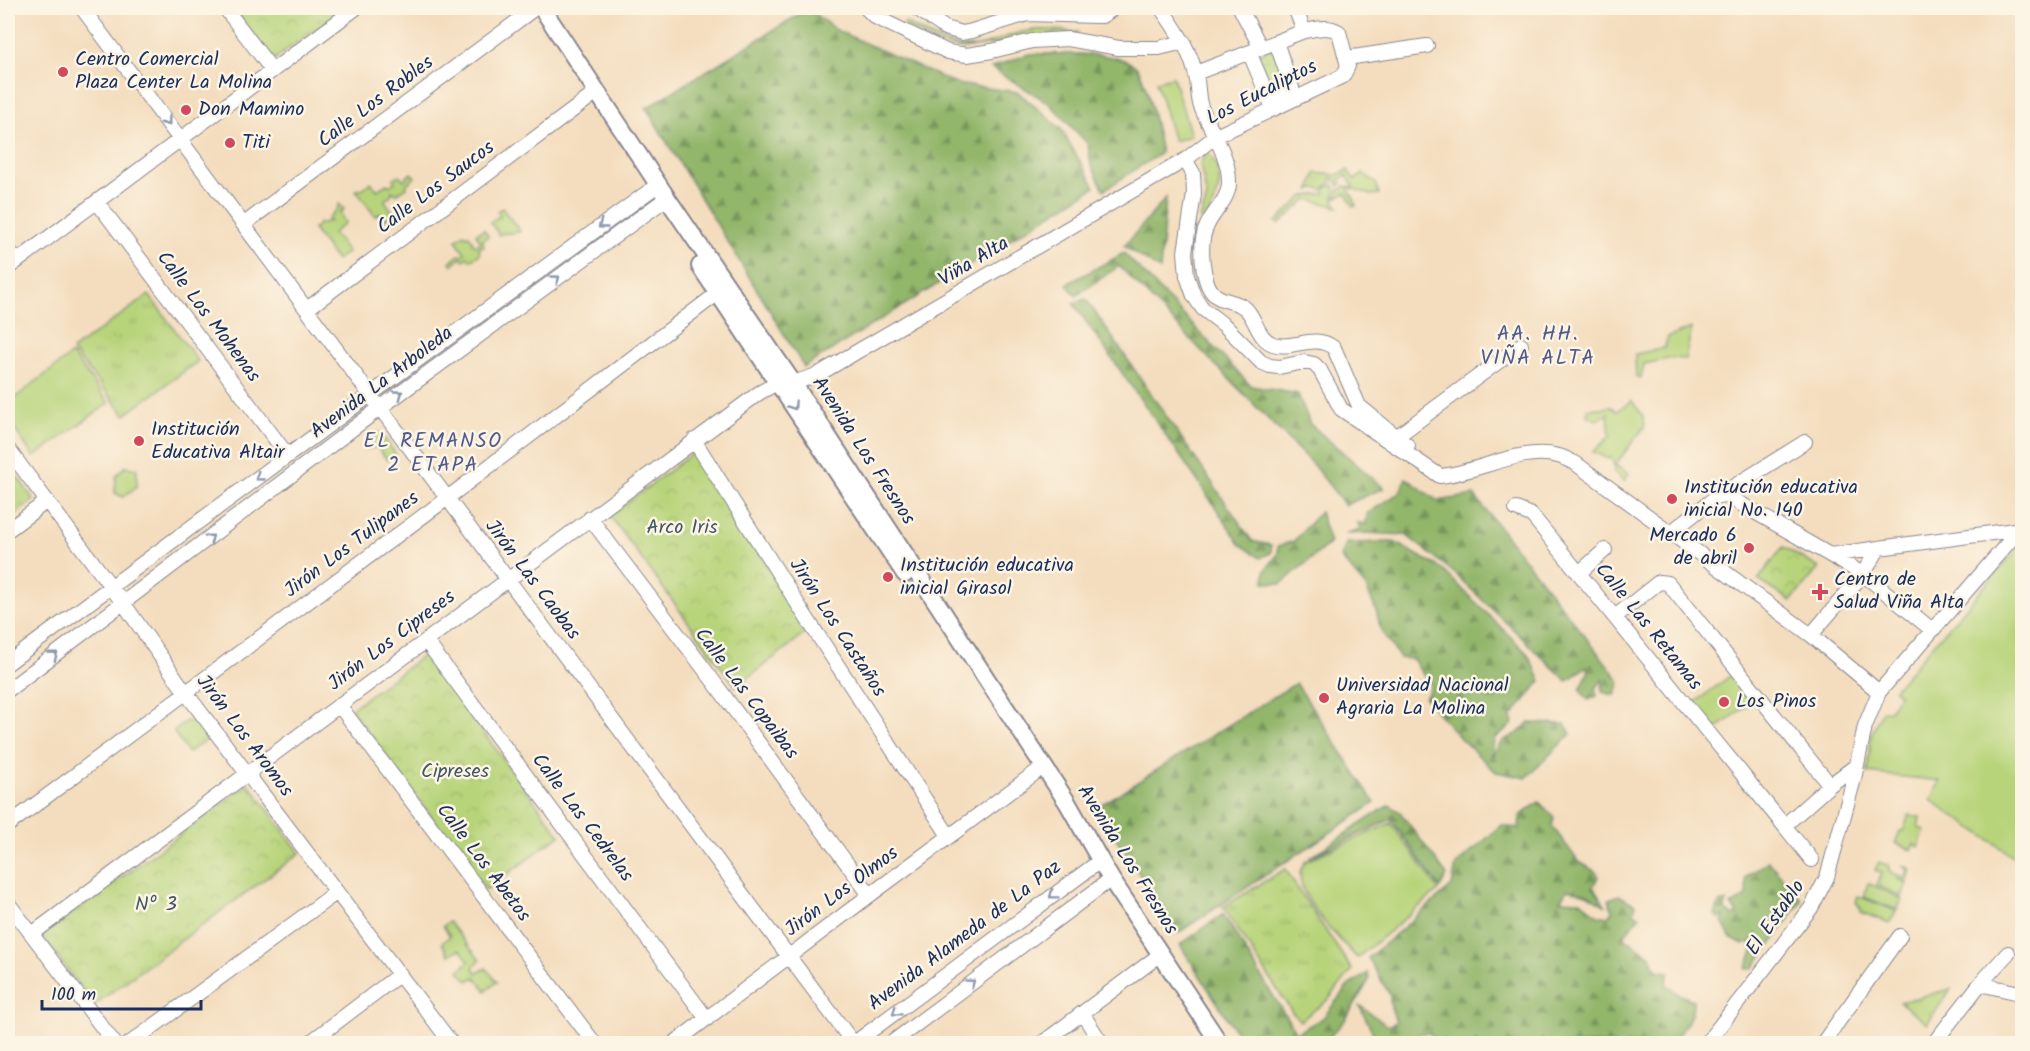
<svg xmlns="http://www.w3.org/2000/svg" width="2030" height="1051" font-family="Kalam,sans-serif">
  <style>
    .grass { fill: url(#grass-tufts); stroke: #6a826c; stroke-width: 1.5 }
    .forest { fill: url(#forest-firs); stroke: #567264; stroke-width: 1.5 }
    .park { fill: url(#park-crowns); stroke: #6a826c; stroke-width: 1.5 }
    .garden { fill: #b8d47a; stroke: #6a826c; stroke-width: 1.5 }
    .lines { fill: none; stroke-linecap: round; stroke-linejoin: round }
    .minor-casing { stroke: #88868e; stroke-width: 16 }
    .major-casing { stroke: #88868e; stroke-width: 20 }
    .minor { stroke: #fff; stroke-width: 14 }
    .major { stroke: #fff; stroke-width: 16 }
    .oneway { stroke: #8d97ae }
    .poi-dot { fill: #d1495b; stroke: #fcf5e5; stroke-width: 2 }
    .labels { text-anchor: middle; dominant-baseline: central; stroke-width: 5; stroke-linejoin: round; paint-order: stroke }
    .poi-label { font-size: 20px; fill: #1b2f5e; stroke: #fcf5e5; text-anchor: start }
    .street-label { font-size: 20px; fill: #1b2f5e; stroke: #fcf5e5 }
    .park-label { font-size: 20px; fill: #425865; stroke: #fcf5e5 }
    .neighbourhood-label { font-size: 21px; letter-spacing: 1.5px; fill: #515b8c; stroke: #fcf5e5 }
  </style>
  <defs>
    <pattern id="grass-tufts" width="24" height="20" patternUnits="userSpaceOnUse" patternTransform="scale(1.5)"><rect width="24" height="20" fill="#b8d47a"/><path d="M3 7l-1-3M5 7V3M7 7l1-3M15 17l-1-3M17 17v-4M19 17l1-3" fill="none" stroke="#9eb66c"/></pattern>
    <pattern id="forest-firs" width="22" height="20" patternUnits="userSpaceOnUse" patternTransform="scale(1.5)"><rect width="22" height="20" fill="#92b66a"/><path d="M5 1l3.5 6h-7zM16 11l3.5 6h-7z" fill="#76945a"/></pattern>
    <pattern id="park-crowns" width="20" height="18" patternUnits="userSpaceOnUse" patternTransform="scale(1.5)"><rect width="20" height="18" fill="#b8d47a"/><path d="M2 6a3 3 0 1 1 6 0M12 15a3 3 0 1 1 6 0" fill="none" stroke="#9eb66c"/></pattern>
  </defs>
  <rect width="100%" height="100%" fill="#fcf5e5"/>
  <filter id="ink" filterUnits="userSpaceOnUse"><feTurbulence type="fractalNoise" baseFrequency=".0167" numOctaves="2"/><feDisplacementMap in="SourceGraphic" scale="12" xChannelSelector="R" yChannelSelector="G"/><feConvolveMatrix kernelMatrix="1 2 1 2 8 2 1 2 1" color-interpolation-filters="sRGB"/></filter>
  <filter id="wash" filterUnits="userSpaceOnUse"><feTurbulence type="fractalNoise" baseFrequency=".008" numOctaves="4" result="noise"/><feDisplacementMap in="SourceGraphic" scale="24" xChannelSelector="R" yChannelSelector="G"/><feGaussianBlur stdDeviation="1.35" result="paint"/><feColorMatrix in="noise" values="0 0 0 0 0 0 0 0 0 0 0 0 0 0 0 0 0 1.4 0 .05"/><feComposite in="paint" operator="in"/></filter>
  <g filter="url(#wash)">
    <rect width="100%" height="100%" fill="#f4ddbe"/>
    <path class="grass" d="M149,295L198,361L125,415L72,350Z
      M1285,869L1352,970L1329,999L1300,1021L1292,1012L1223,907Z
      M1951,989L1927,1024L1900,1002Z"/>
    <path class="forest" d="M808,9L838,31L956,84L1018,92L1061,129L1095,187L804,367L646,108Z
      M1029,54C1053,54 1122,50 1137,68C1148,82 1157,134 1161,153L1104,190L1091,165L1088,144L1049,103L991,68Z
      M1166,198L1160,270L1124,246Z
      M1124,253L1251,386L1298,394L1310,424L1384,488L1345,505L1314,466L1119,266L1076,296L1067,284Z
      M1086,299L1252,541L1271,545V553L1260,558L1240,544L1197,480L1073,303Z
      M1406,478L1438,501L1474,495L1613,672L1620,682L1615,695L1602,692L1603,679L1595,689L1597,696L1588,700L1580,690L1588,673L1587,666L1567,681L1453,572L1406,535L1367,533L1345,534L1360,529L1358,523L1366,524L1367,514L1400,492Z
      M1320,512L1330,543L1281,584L1264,582L1265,571L1278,554V546L1294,541Z
      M1394,542L1441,568L1527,653L1541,681L1511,717L1513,724L1494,739L1492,756L1502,741L1518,733L1528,723L1565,724L1571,734L1526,778L1496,772L1461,739L1425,698L1431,687L1413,659L1400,658L1381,631L1377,613L1366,587L1341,558L1346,543Z
      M1296,683L1375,803L1178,933L1096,808Z
      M1539,802L1554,817L1552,826L1578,861L1596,872L1598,877L1593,887L1606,906L1587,894L1568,889L1560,900L1581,901L1598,915L1608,917L1612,911L1609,899L1619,895L1636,905L1633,912L1640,916L1623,937L1651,956L1656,970L1669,972L1666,985L1681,995L1693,1000C1694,1018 1682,1030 1671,1044H1439L1429,1033L1418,1034L1412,1043H1378L1359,1005L1388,1026L1396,1022L1390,1004V995L1368,958L1452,886L1456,865L1502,825L1519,829L1520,816Z
      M1389,805L1400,812L1447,875L1440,888L1391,819L1309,858Z
      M1768,861L1802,900L1753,969H1746L1753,951L1750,942L1743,944L1730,937L1722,922L1724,916L1718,918L1715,914L1720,902H1726L1725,910L1732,915H1738L1731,905L1747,896L1745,878Z
      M1223,914L1296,1033L1323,1018L1348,986L1368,973L1369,980L1346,1019L1324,1043H1243L1180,945Z"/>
    <path class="park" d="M233,8H345L272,61Z
      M1274,47L1290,87L1272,94L1256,55Z
      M695,451L808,631L736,687L610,516Z
      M8,463L34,500L8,520Z
      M1783,547L1819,568L1791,601L1758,580Z
      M425,654L560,835L486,890L351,709Z
      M249,784L300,853L94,1005L42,936Z"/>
    <path class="garden" d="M905,23C922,31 947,47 965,47C983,48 1001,38 1018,33C1037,28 1059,30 1078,32L1077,34L1054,33L1050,35L963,49L946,46L903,26Z
      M1173,77L1191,136L1174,141L1156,81Z
      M1207,152C1213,157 1214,162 1217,168C1224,188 1213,205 1204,222L1200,219L1207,198L1200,164Z
      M1348,170L1354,180L1364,174L1376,183L1379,194L1371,195L1347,187L1354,199L1356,206H1353L1346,193L1333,199L1338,207L1307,199L1279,224L1276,222L1304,196L1324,194L1326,188L1333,185L1335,187L1334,196L1337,195L1338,190L1343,189L1344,186L1354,187L1346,175L1339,180L1342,183L1339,186L1334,178H1331L1332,182L1322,190L1315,188L1310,190L1316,173L1337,175Z
      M411,173L415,177L406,185L407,187L396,194L392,191L390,197L385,199V201L394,214L386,220L381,213L375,216L356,190H361L371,182L377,190L387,184L389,186L395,182L393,179L399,175L404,180Z
      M339,204L344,209L340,213L345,223L333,233L348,252L336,260L313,229L320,223L322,224L327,221L330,222L328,218L337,209Z
      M502,208L520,231C512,235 506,231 499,235L490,222L500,216L497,211Z
      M484,229L488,236L483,240L484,246L479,248L480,254L470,260L468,257L464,260L461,258L452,265L450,262L459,255L462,256L465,253L456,240L464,234L466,236L469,235L475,246L481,242L476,234Z
      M1692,328L1685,359L1672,358L1644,364L1641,378L1636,377L1635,354L1664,348L1668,337Z
      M72,354L109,403L34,457L8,420V403Z
      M1632,401L1643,416L1645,426L1615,465L1629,474L1624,481L1614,472L1615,468L1611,457L1608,459L1593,452L1610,436L1608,414L1597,420L1587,415L1588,409L1612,407L1617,411Z
      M379,432L396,454L387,460L377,447L366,449L363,444Z
      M126,466L137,469V486L123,497L115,493L116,476Z
      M2022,544V862L1931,800L1940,781L1868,773L1871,735L1882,711L1890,710L1899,694L1894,689Z
      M1734,673L1755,699L1714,731L1693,704Z
      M196,717L210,737L188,753L174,732L186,721L191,722Z
      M1909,815L1920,817L1918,828L1925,830L1918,847L1914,844L1911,850L1895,843L1900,831H1903Z
      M1391,823L1439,890L1357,958C1341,940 1293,895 1301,869C1302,866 1304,864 1306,861Z
      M1879,862L1888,865L1890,872L1904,877L1908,870L1902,865L1911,869L1906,881L1896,878L1907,883L1902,897L1877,885L1882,873L1875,870Z
      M1868,883L1902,899L1897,910L1864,897Z
      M1858,896L1896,911L1890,923L1860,912L1861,909L1856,902Z
      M449,922L480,960L473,967L477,973L486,968L497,982L486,991L475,977L468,981L459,971L469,961L460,949L449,955L442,943L450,936L443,926Z"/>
  </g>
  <g filter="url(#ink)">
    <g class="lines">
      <defs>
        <path id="minor" d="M82,8L854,1044
          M225,8L272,70
          M866,8L875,17L948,52L967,55L992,51L1032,41L1068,39L1119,48H1159L1184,42
          M916,8L945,28L962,33L972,31L1027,14L1097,16H1102L1114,8
          M1161,8C1175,28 1189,48 1195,72C1199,83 1197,96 1201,107C1211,132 1230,156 1229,184C1228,201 1212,212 1206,228C1199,243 1202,281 1213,293C1222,303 1237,300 1246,309C1256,319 1258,339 1273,344C1293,351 1314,332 1334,348L1359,406L1408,446
          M1240,8L1261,48
          M1295,8L1304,31
          M1250,54L1272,106
          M1347,58L1427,46
          M1268,98L1292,88L1276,42
          M1185,160L1193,173L1194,194L1185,252L1187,276L1194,296L1203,309L1224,325L1261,362L1270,366L1279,367L1304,362L1314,364L1320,370L1341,409L1440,476C1477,473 1521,446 1558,456C1564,457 1569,461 1575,463L1811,635L1879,692
          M97,202L288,456
          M244,224L531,11
          M8,249L17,261
          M8,268L356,8
          M307,309L589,98
          M694,440L806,617L949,836
          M1391,443L1396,437L1521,345
          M8,449L124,604L186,693L452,1044
          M1720,495L1805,442
          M1516,509L1531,515L1534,518L1812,860
          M590,518L714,682L870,895
          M8,530L47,501
          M1670,533L1716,497L1727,496L1863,574L1931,629
          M1830,555L1879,548
          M1579,573L1605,550
          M1615,617L1659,582L1668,583L1830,785
          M1811,635L1863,574L1879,548L2022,529
          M426,641L707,1019
          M8,663L371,394L659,184
          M8,690L380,408L667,198
          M339,705L595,1044
          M8,825L446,499L718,293
          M1785,825L1830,785L1857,765
          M8,903L115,1044
          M32,934L759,393L777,383H793L817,375L1185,160L1216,136L1343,76L1348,66L1339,32C1328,25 1317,29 1304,31L1196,73
          M1980,984L2015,992H2022
          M1082,1013L1102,1044
          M129,1044L337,892
          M308,1044L400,974
          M673,1044L870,895L1035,773
          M853,1044L1100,861
          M890,1044L1111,879
          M1041,1044L1161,954
          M1706,1044L1811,908L1827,877L1854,779L1865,726L1879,692L2020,529L2022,532
          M1822,1044L1900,936
          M1933,1044L1980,984L2008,953"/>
        <path id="major" d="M542,8L667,198L793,383L1067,802L1111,879L1220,1044
          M700,266L905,574"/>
      </defs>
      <use href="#minor" class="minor-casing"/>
      <use href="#major" class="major-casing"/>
      <use href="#minor" class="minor"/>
      <use href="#major" class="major"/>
    </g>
    <defs><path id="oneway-chevron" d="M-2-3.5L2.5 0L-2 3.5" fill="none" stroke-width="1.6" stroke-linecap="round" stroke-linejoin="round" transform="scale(1.5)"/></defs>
    <g class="oneway">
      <use href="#oneway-chevron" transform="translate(167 122) rotate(53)"/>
      <use href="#oneway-chevron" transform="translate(602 225) rotate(144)"/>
      <use href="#oneway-chevron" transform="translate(556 279) rotate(-36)"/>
      <use href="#oneway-chevron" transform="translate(399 394) rotate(-36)"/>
      <use href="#oneway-chevron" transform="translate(793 406) rotate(56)"/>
      <use href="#oneway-chevron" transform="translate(259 477) rotate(144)"/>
      <use href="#oneway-chevron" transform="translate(210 538) rotate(-37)"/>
      <use href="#oneway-chevron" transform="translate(54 655) rotate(-37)"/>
      <use href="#oneway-chevron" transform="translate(1053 895) rotate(143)"/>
      <use href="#oneway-chevron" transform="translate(971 983) rotate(-37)"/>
      <use href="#oneway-chevron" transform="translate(896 1012) rotate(143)"/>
    </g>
  </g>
  <g class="poi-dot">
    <circle cx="63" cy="72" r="6"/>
    <circle cx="186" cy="110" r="6"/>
    <circle cx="230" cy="143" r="6"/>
    <circle cx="139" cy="441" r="6"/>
    <circle cx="1672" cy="499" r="6"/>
    <circle cx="1749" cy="548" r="6"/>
    <circle cx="888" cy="577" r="6"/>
    <path d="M1817 583h6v6h6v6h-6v6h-6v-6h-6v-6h6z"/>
    <circle cx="1324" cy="698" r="6"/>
    <circle cx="1724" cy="702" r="6"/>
  </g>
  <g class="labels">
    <g class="poi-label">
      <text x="75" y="60">Centro Comercial<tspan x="75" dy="23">Plaza Center La Molina</tspan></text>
      <text x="198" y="110">Don Mamino</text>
      <text x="242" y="143">Titi</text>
      <text x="151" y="430">Institución<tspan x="151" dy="23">Educativa Altair</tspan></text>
      <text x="1684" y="488">Institución educativa<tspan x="1684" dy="23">inicial No. 140</tspan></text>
      <text x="1737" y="536" text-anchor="end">Mercado 6<tspan x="1737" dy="23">de abril</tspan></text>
      <text x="900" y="566">Institución educativa<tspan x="900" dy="23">inicial Girasol</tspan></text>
      <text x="1834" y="580">Centro de<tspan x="1834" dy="23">Salud Viña Alta</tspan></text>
      <text x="1336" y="686">Universidad Nacional<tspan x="1336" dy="23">Agraria La Molina</tspan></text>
      <text x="1736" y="702">Los Pinos</text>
    </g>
    <g class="street-label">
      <text transform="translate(1262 93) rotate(-27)">Los Eucaliptos</text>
      <text transform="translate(376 102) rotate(-37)">Calle Los Robles</text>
      <text transform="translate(436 188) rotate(-37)">Calle Los Saucos</text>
      <text transform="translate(974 262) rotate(-31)">Viña Alta</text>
      <text transform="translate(208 317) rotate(53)">Calle Los Mohenas</text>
      <text transform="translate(382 383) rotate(-37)">Avenida La Arboleda</text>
      <text transform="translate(863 451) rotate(57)">Avenida Los Fresnos</text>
      <text transform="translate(352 545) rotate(-37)">Jirón Los Tulipanes</text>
      <text transform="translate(532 580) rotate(53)">Jirón Las Caobas</text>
      <text transform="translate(1648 627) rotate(51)">Calle Las Retamas</text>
      <text transform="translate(837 628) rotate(57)">Jirón Los Castaños</text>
      <text transform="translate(392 641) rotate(-37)">Jirón Los Cipreses</text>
      <text transform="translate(746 694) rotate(53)">Calle Las Copaibas</text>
      <text transform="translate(244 736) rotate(53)">Jirón Los Aromos</text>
      <text transform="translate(582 818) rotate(53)">Calle Las Cedrelas</text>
      <text transform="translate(1127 860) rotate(58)">Avenida Los Fresnos</text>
      <text transform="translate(483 863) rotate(53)">Calle Los Abetos</text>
      <text transform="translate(842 892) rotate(-37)">Jirón Los Olmos</text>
      <text transform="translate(1776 918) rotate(-55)">El Establo</text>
      <text transform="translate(965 936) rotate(-37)">Avenida Alameda de La Paz</text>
    </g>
    <g class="park-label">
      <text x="682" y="528">Arco Iris</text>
      <text x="455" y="772">Cipreses</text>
      <text x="156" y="905">Nº 3</text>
    </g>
    <g class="neighbourhood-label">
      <text x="1538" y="334">AA. HH.<tspan x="1538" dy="24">VIÑA ALTA</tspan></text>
      <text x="433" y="441">EL REMANSO<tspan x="433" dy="24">2 ETAPA</tspan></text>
    </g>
  </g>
  <rect width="2030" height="1051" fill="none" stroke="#fcf5e5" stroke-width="30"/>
  <path d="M42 1000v9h159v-9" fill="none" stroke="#1b2f5e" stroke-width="3"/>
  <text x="51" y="1000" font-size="18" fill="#1b2f5e" stroke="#fcf5e5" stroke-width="4.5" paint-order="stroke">100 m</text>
</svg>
